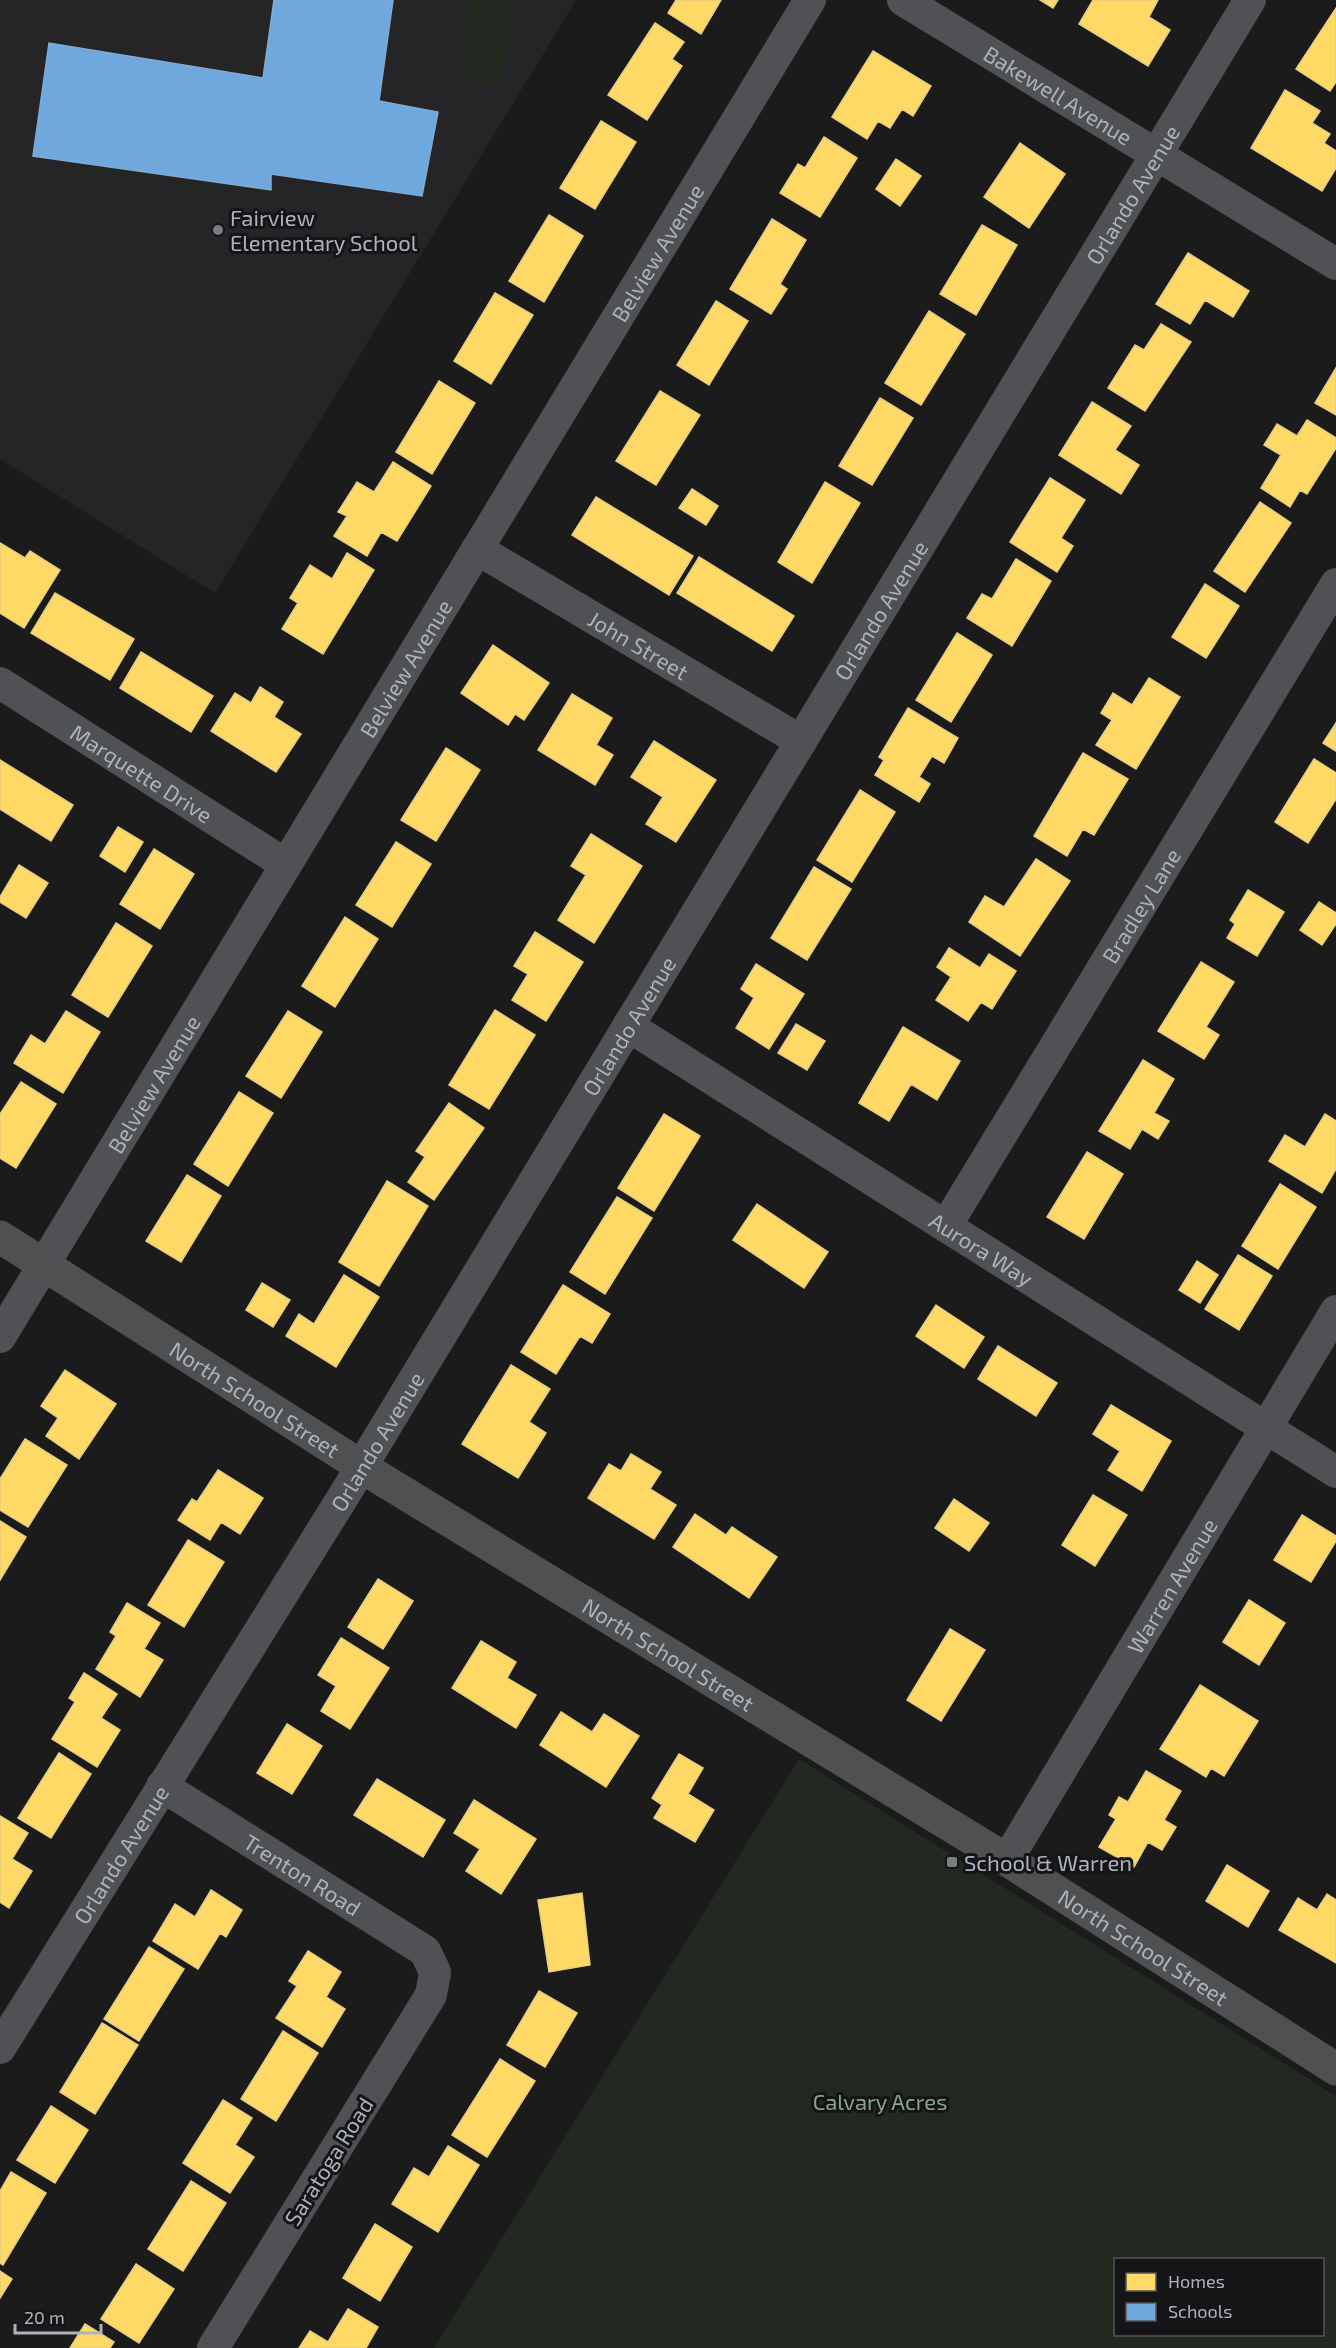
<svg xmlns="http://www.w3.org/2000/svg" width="1336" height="2348" font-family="'Exo 2',sans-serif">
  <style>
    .built { fill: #252528 }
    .green { fill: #212921; fill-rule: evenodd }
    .homes { fill: #ffd966; stroke: #e6ce80; stroke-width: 1.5 }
    .schools { fill: #6fa8dc; stroke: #82abd2; stroke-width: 1.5 }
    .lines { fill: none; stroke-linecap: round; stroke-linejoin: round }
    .street { stroke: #4f5154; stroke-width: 32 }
    .secondary { stroke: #4e5052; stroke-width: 33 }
    .poi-dot { fill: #7a7e84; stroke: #151518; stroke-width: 2 }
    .labels { text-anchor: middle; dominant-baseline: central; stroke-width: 6; stroke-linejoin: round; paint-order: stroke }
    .street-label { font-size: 22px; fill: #adb3bc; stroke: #151518 }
    .poi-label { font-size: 22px; fill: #adb3bc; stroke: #151518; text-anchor: start }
    .park-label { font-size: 22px; fill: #87a685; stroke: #151518 }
  </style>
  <rect width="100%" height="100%" fill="#1b1b1c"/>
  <path class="built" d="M0,0H576L215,593L0,459Z"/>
  <path class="green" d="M470,0H516L502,88L458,81Z
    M799,1759L1336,2096V2348H434ZM1116,2260H1322V2334H1116Z"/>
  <path class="homes" d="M676,0H721L701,34L668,13Z
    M1040,0H1058L1053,8Z
    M1093,0H1158L1149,17L1170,30L1148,66L1079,24Z
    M1336,8V82L1330,91L1296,69Z
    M655,23L684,42L672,59L682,66L647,120L608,95Z
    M873,51L931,86L913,116L902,109L890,128L878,121L867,139L832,117Z
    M1285,90L1320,111L1312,123L1330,134L1324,143L1336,151V168L1322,191L1251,148Z
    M601,121L636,142L595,209L560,188Z
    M824,137L857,158L820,217L780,193L798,164L805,168Z
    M1020,143L1065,174L1029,228L984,197Z
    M896,159L921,176L900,206L876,189Z
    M549,215L583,236L544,302L509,281Z
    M772,219L806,240L780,284L787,289L771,314L730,289Z
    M982,225L1017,245L976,315L940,294Z
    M1188,253L1249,291L1233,317L1205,300L1190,324L1156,304Z
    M495,293L533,315L491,384L454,361Z
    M716,301L748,321L709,385L677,365Z
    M929,311L965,334L921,405L885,383Z
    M1161,324L1191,342L1145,411L1108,388L1135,345L1144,350Z
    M1336,368V415L1315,403Z
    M439,381L475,403L432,474L396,452Z
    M660,391L700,415L656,485L616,461Z
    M880,398L913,418L872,485L839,466Z
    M1092,402L1131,426L1115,450L1139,465L1121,494L1059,455Z
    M1307,420L1336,438V448L1307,494L1300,490L1290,507L1261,488L1281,455L1264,445L1277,424L1297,436Z
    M393,462L431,486L397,541L381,532L367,556L334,536L347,516L338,512L357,482L374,492Z
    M1050,478L1085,500L1061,538L1073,546L1057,572L1010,542Z
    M825,482L860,503L812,583L778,562Z
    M692,489L718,506L706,525L679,508Z
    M596,497L693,556L669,595L572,535Z
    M1260,502L1291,523L1245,592L1214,571Z
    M0,543L25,558L30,551L60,570L24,628L0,613Z
    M347,553L374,570L323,654L282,629L298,603L290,598L310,565L332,579Z
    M699,557L794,616L772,651L677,593Z
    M1016,559L1051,581L1012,646L967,618L982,594L992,599Z
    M1205,584L1239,606L1206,658L1172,637Z
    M55,593L134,639L110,680L31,633Z
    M957,633L992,655L951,722L916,700Z
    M493,645L549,683L524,720L515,714L508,725L461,693Z
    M141,652L213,696L191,732L120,688Z
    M1149,678L1180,697L1136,769L1096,745L1112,720L1101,713L1113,693L1132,705Z
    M260,687L283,702L274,717L301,734L276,772L211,731L235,693L251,703Z
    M572,694L612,718L596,745L613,755L595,785L538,750Z
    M908,708L958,738L944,763L932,756L919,777L930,784L919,802L875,775L884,760L879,757Z
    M1336,723V751L1323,743Z
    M654,741L716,780L676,842L646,824L663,797L631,777Z
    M446,748L480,770L436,841L401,820Z
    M1083,753L1128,779L1094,835L1083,829L1067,856L1034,836Z
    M1314,759L1336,773V799L1308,843L1275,822Z
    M0,760L73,805L51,841L0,809Z
    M860,790L895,812L852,882L817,860Z
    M118,827L143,842L125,872L100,856Z
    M591,834L642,866L594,943L558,920L586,875L571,866Z
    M396,842L431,864L392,927L356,905Z
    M154,849L194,874L160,929L120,904Z
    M1036,859L1070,881L1020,956L969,922L985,896L1004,907Z
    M19,865L48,883L26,918L0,902V897Z
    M814,867L851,889L807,960L771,938Z
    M1248,890L1284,912L1257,956L1227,938L1235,924L1230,920Z
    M1319,902L1336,913V924L1322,945L1300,930Z
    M345,917L378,939L335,1007L302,986Z
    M116,923L152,946L108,1017L72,995Z
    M535,932L583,962L546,1021L512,1000L528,974L514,966Z
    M949,948L980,968L989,954L1016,971L992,1009L981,1002L968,1021L936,1000L951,977L937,967Z
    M1201,962L1234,982L1206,1027L1219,1035L1204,1059L1158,1031Z
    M756,964L804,994L769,1049L736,1028L754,998L741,989Z
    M495,1010L535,1035L489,1109L449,1085Z
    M66,1011L100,1032L63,1093L14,1063L31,1035L45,1044Z
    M288,1011L322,1032L281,1098L246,1076Z
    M796,1024L825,1041L807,1070L778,1053Z
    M903,1027L960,1061L937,1100L911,1084L889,1121L859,1103Z
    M1143,1060L1174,1079L1154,1113L1169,1121L1158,1139L1142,1129L1130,1149L1099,1131Z
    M21,1082L56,1104L16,1168L0,1158V1114Z
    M239,1092L273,1113L228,1186L194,1164Z
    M449,1103L484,1128L434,1200L408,1182L425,1157L416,1151Z
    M664,1114L700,1136L654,1211L618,1188Z
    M1325,1114L1336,1121V1169L1322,1193L1269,1161L1285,1135L1305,1147Z
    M1087,1152L1123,1174L1084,1239L1047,1217Z
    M187,1175L221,1196L181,1262L146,1241Z
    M387,1181L428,1206L379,1286L339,1262Z
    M1280,1184L1316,1207L1278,1269L1242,1246Z
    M617,1197L652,1218L605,1294L570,1272Z
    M757,1204L828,1252L804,1288L733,1240Z
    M1238,1255L1272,1276L1239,1330L1205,1309Z
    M1197,1261L1218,1275L1200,1303L1179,1290Z
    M344,1275L379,1297L336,1367L286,1336L299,1314L314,1324Z
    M262,1283L290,1300L273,1327L246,1310Z
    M563,1285L610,1314L592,1343L580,1336L556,1374L521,1352Z
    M936,1305L984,1337L964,1368L916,1336Z
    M998,1346L1057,1383L1036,1416L978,1379Z
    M511,1365L550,1389L529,1422L546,1433L518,1478L462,1444Z
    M65,1370L116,1404L79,1459L46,1436L58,1418L41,1406Z
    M1111,1405L1171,1441L1142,1491L1108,1470L1120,1451L1093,1434Z
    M25,1439L67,1465L28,1527L0,1510V1479Z
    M631,1454L661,1472L650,1489L676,1505L654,1539L588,1498L609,1464L621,1471Z
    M218,1470L263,1498L240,1534L221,1522L210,1540L178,1520L192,1499L197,1502Z
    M1093,1495L1127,1515L1095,1566L1062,1545Z
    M954,1499L989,1523L969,1551L935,1528Z
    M695,1514L726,1535L732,1527L777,1557L749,1598L673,1547Z
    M1302,1515L1336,1536V1541L1311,1582L1274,1560Z
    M0,1521L26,1537L0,1580Z
    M188,1540L224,1562L184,1627L148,1605Z
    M378,1579L413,1601L383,1649L348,1627Z
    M1249,1600L1285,1623L1259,1665L1223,1642Z
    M127,1603L160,1623L144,1649L163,1660L140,1697L96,1669L116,1636L110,1632Z
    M950,1629L985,1650L941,1721L907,1700Z
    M341,1638L389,1668L350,1729L321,1711L336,1686L318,1675Z
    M481,1641L516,1662L507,1678L536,1695L516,1728L452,1688Z
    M84,1673L117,1694L101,1718L120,1730L97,1767L52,1739L75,1702L69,1698Z
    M1200,1685L1258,1721L1224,1776L1211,1768L1206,1777L1160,1749Z
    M561,1712L592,1732L604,1714L639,1736L606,1787L540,1745Z
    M287,1724L322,1746L292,1794L257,1773Z
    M59,1753L91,1774L51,1838L18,1818Z
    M679,1754L703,1768L688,1794L714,1810L695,1842L654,1818L662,1805L652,1798Z
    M1146,1771L1181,1791L1164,1820L1176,1827L1162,1850L1148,1842L1134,1867L1099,1847L1116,1819L1109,1815L1119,1797L1128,1802Z
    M377,1779L445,1820L423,1857L354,1815Z
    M474,1800L536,1839L501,1894L466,1871L480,1849L454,1833Z
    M0,1816L28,1833L12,1859L32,1871L9,1908L0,1902Z
    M1227,1865L1269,1891L1248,1927L1206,1901Z
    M211,1890L242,1910L226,1937L220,1933L198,1969L153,1941L175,1904L195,1917Z
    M582,1893L590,1965L549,1972L538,1900Z
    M1327,1894L1336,1900V1963L1279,1930L1298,1898L1317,1910Z
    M149,1947L184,1969L139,2041L104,2019Z
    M308,1951L341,1972L326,1997L345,2009L322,2047L276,2018L297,1986L289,1981Z
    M539,1991L577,2013L545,2067L507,2045Z
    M102,2023L138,2045L95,2114L60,2092Z
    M283,2031L318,2053L276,2121L241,2099Z
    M500,2059L535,2081L487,2157L452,2135Z
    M223,2100L252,2118L235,2145L254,2157L230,2193L183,2163Z
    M51,2106L88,2130L55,2183L17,2160Z
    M448,2146L479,2165L438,2232L392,2204L414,2168L429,2177Z
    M11,2172L46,2193L3,2265L0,2263V2191Z
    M191,2181L226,2203L183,2271L148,2249Z
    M375,2224L412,2247L380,2301L343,2278Z
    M136,2264L174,2289L139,2343L101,2319Z
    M0,2271L12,2279L0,2298Z
    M348,2309L378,2327L366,2348H299L310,2331L328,2342Z
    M85,2324L114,2342L110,2348H70Z"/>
  <path class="schools" d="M274,0H393L379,101L438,112L422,196L271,174V190L33,156L49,43L263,78Z"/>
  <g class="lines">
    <g class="street">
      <path id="s1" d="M903,0L1336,264"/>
      <path id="s2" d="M477,549L801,741"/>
      <path id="s3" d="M0,683L285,864"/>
      <path id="s4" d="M628,1026L1336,1472"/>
      <path id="s5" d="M946,1226L1336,584"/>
      <path id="s6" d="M0,1337L810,0"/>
      <path id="s7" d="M162,1786L425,1951L435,1972L431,1995L213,2348"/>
      <path id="s8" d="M1007,1860L1336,1311"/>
      <path id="s9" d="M0,2048L343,1497L1250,0"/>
    </g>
    <path class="secondary" id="s10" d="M0,1237L386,1482L1007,1860L1336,2069"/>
  </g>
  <g class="poi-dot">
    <circle cx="218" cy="230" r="6"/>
    <rect x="946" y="1856" width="12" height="12" rx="3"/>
  </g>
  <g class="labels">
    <g class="street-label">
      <text stroke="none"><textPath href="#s1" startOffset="182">Bakewell Avenue</textPath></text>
      <text stroke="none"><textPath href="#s9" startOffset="2172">Orlando Avenue</textPath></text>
      <text stroke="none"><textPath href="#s6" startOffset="1268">Belview Avenue</textPath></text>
      <text stroke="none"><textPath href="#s9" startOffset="1686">Orlando Avenue</textPath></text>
      <text stroke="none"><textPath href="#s2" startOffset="188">John Street</textPath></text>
      <text stroke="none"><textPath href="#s6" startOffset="782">Belview Avenue</textPath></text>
      <text stroke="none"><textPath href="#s3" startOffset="168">Marquette Drive</textPath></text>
      <text stroke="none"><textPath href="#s5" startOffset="375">Bradley Lane</textPath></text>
      <text stroke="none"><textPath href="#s9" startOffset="1200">Orlando Avenue</textPath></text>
      <text stroke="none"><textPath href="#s6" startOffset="296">Belview Avenue</textPath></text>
      <text stroke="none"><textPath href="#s4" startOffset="418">Aurora Way</textPath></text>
      <text stroke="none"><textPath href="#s10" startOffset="302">North School Street</textPath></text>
      <text stroke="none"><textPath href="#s9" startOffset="714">Orlando Avenue</textPath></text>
      <text stroke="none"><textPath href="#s8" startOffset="320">Warren Avenue</textPath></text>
      <text stroke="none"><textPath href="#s10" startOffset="788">North School Street</textPath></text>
      <text stroke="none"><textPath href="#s9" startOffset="228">Orlando Avenue</textPath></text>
      <text stroke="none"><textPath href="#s7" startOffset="166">Trenton Road</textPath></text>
      <text stroke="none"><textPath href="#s10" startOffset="1346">North School Street</textPath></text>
      <text transform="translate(328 2161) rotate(-58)">Saratoga Road</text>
    </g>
    <g class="poi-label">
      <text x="230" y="217">Fairview<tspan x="230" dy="25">Elementary School</tspan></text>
      <text x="964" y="1862">School &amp; Warren</text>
    </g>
    <g class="park-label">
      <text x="880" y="2101">Calvary Acres</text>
    </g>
  </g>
  <rect x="1114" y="2258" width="210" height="78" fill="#151518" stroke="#52545a" stroke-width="1.5"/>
  <rect x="1126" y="2273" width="30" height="18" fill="#ffd966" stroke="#52545a" stroke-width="1.5"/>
  <text x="1168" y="2288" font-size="18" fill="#adb3bc">Homes</text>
  <rect x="1126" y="2303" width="30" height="18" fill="#6fa8dc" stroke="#52545a" stroke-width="1.5"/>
  <text x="1168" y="2318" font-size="18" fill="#adb3bc">Schools</text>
  <path d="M15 2324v9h86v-9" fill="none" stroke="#adb3bc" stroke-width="3"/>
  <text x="24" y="2324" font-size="18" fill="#adb3bc" stroke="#151518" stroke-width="4.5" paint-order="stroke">20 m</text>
</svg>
